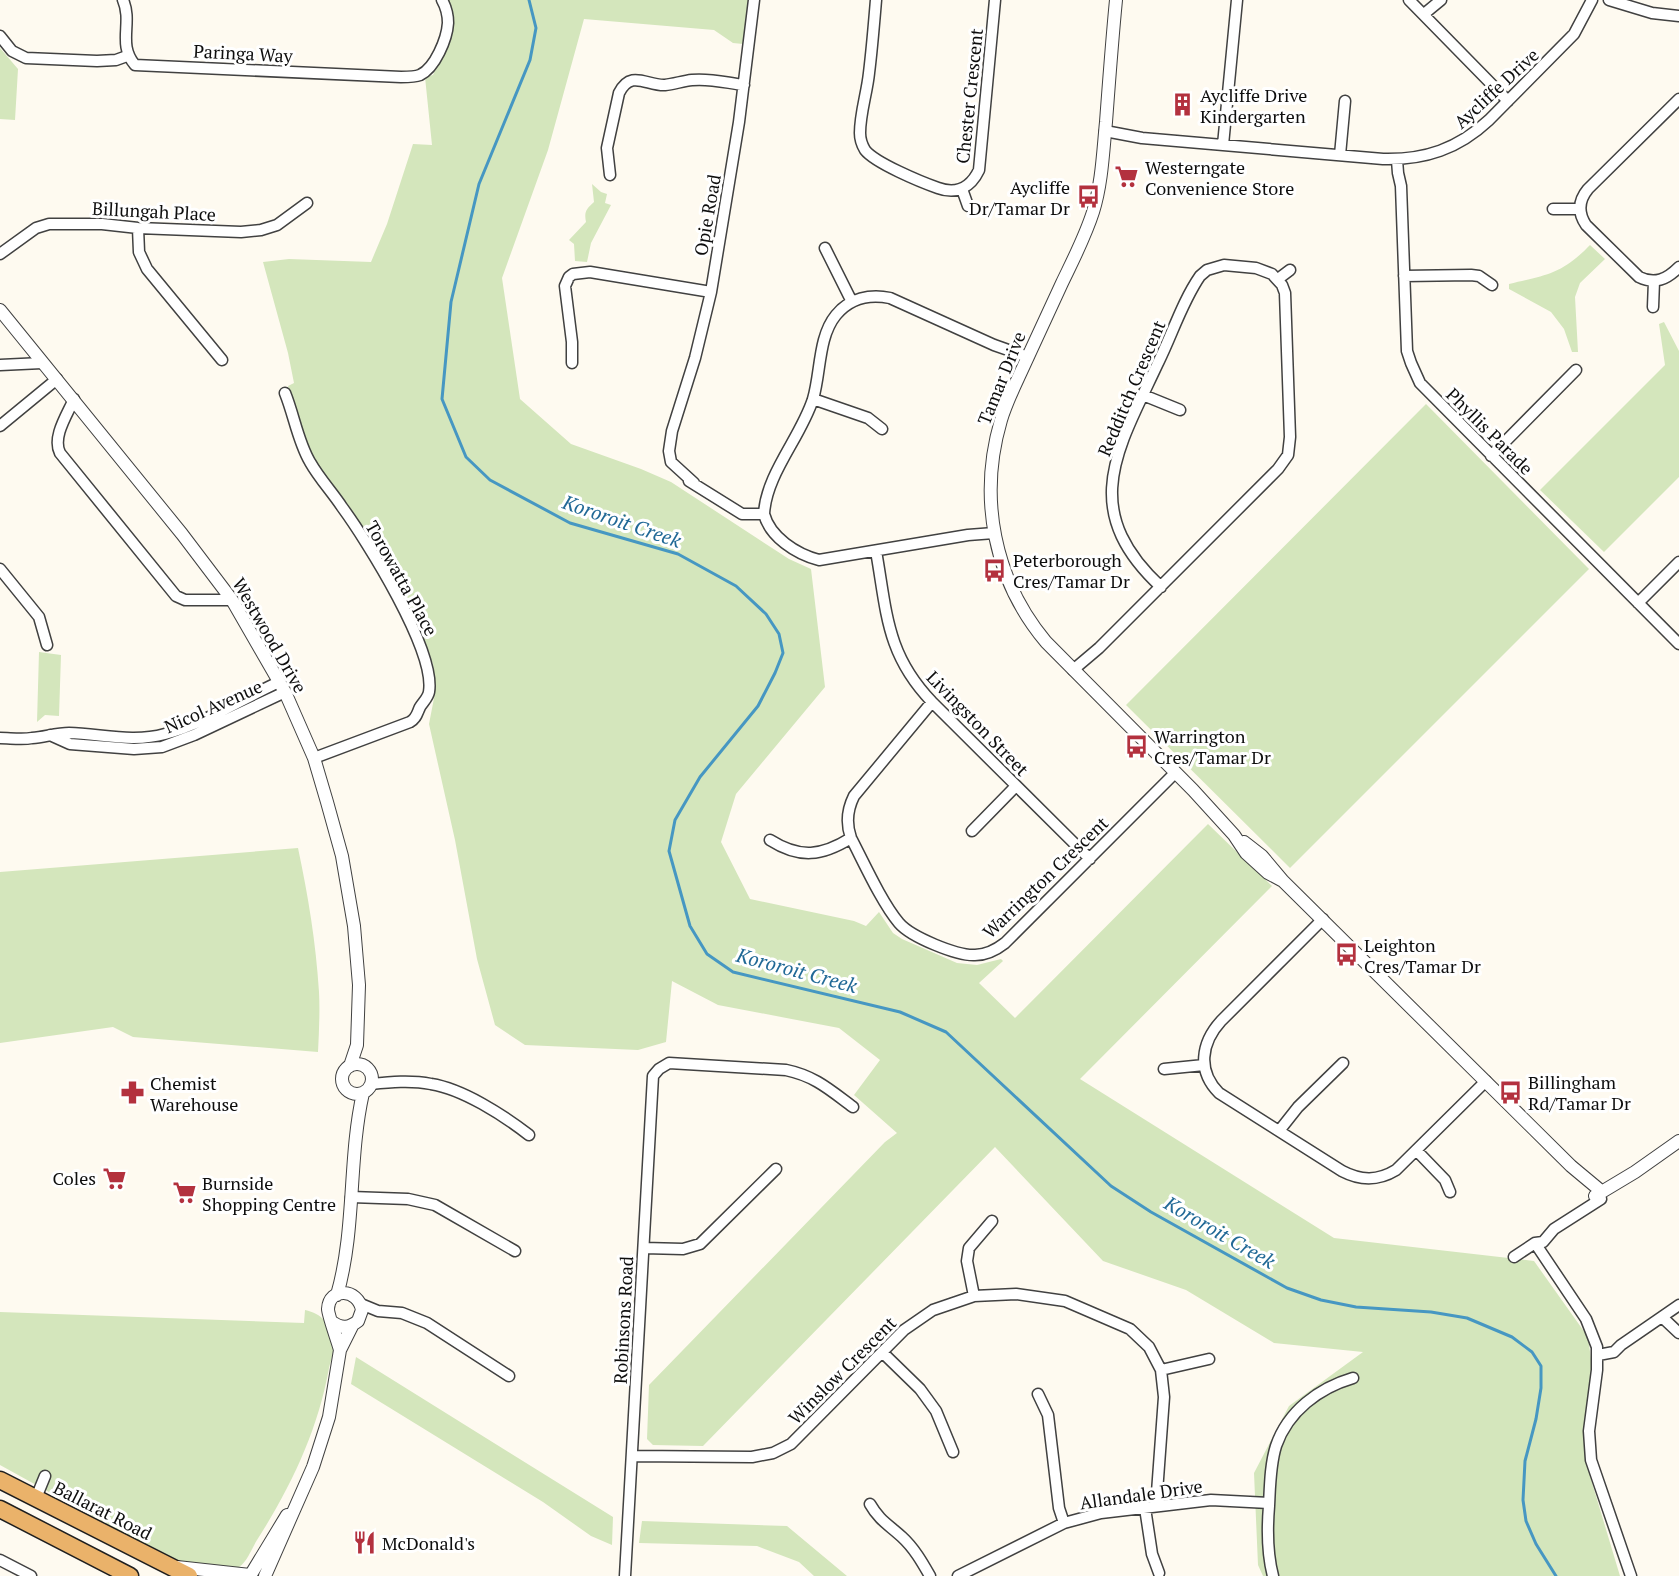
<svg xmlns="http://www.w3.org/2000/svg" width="1679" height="1576" font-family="'PT Serif',serif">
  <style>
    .green { fill: #d4e6bc }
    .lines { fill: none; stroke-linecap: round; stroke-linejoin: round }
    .stream { stroke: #4697c2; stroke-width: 3 }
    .minor-casing { stroke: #414141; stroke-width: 13 }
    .tertiary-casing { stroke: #414141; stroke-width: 14 }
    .trunk-casing { stroke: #1f1f1f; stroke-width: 19 }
    .minor { stroke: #fff; stroke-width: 10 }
    .tertiary { stroke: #fff; stroke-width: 12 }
    .trunk { stroke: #eab26a; stroke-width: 16 }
    .labels { text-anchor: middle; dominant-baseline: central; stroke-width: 6; stroke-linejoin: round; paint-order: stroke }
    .street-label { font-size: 18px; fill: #0e0e0e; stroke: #fff }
    .poi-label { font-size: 18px; fill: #0e0e0e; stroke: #fff; text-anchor: start }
    .water-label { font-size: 20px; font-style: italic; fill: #216996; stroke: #fff }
  </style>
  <rect width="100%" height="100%" fill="#fefaf0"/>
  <path class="green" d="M447,0H749L743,44L733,43L714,30L584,19L548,150L502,278L520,399L571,444L641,469L671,482L789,559L811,569L825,687L736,794L721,842L750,899L854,921L866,926L879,912L893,933L902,939L957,963L977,965L1001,959L1003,961L979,983L1015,1018L1208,824L1272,886L1080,1079L1334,1238L1534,1261L1588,1337L1593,1374L1585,1431L1590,1476L1620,1576H1263L1258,1565L1254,1473L1289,1406L1363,1352L1274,1343L1186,1290L1103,1261L995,1147L703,1446L653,1445L647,1439L649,1385L885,1142L897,1133L854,1095L880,1060L839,1028L718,1005L672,981L666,1042L638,1050L525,1045L495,1025L477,959L455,840L429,724L435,693L433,664L414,619L354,513L310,455L288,386L294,383L288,353L263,262L289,259L371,262L387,224L413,144L432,145L425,77L433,75L441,58Z
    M0,48L18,69L15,120L0,119Z
    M592,184L601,192L607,194L605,203L611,205L591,243L587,262L575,261L574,244L569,240L586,222C584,212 586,209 594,202Z
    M1590,245L1605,259L1580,283L1575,297L1578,352H1572L1564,329L1551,312L1509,289V284C1547,275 1562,274 1590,245Z
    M1664,322L1679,351V477L1604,552L1540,490L1665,365L1659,324Z
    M1426,404L1589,569L1290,868L1126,705Z
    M39,652L61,655L59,716L45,715L37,722Z
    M298,848C308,895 316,943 319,992C320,1012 319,1032 318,1052L133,1037L113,1027L0,1043V872Z
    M305,1310C322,1314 330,1323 333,1341C335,1349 331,1360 329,1368C318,1430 291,1487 257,1540C252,1548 247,1562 239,1567C225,1575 186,1564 172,1560L0,1465V1312L304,1323Z
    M356,1357L613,1517L612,1545L591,1536L543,1502L351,1384Z
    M642,1521L787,1526L847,1576H814L799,1562L757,1546L639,1543Z"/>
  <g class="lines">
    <path class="stream" d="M529,0L536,28L530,60L479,184L451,302L442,399L466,457L490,480L570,523L678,554L736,586L766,614L779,634L783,653L775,673L758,706L700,777L675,820L669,851L690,926L707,954L733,972L900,1012L946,1032L1111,1186L1151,1212L1287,1288L1321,1300L1356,1307L1431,1312L1467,1318L1512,1337L1532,1352L1541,1366V1388L1536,1419L1525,1461L1523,1500L1526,1521L1536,1544L1556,1576"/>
    <defs>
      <path id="minor" d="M123,0C133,23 117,44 135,65L401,77C407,77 415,77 420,75C435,68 447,39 448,23C448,15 446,7 442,0
        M876,0C874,24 872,49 869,73C867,93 860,113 860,133C860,139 862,145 865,150C875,163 921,182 938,188C957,195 971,187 979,170L995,0
        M1409,0L1508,101
        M1609,0L1652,13L1679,16
        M1424,14L1441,0
        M0,36L12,51L26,58L97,61L116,60L127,56
        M1679,99L1588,189C1578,201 1578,213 1586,225L1639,277C1655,285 1667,279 1679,267
        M1105,131L1142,138L1383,159C1425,160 1458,149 1489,120L1574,34L1592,0
        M1223,145L1237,0
        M1340,155L1345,101
        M1397,160L1398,173L1401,186L1407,351L1411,363L1420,383L1679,644
        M610,175L607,148L619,93C631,69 647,86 665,85C674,84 683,81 692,80C710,78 727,83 744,85
        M962,189L968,206
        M1553,209H1580
        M138,228L139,252L147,269L222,360
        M825,248L852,302
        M0,254L36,228L49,224H102L138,228L241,232L261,230L277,225L307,203
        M1404,276L1471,275L1479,276L1492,285
        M1278,279L1290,270
        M1653,307L1654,281
        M572,363V342L565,286L569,277L573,274L590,272L711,292
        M0,365L42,363
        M285,393C294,415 298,442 310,462C319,478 332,492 342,507C367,541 436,651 429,692C428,698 423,702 420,707C417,713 417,718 410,722L314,758
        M1143,395L1180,410
        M74,399C67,415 52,437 60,453L176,596L185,600H232
        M813,399L868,418L882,429
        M0,426L57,379
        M1491,456L1576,370
        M689,481L742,514H764C770,537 796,554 819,560L968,535L994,533
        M694,483L671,462L669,451L672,431L695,358L711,292L739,122L754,0
        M764,514C766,474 801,437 813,399C821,372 818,337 836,315C850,298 870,294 890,298L994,345L1028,357
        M876,551C887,613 886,654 932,702L1090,859
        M0,569L39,617L47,645
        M1638,603L1679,562
        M1073,670L1099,648L1278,469L1288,455L1290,437L1285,293L1282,285L1272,274L1256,268L1224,265L1207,270L1200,276C1182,302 1172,335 1158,363C1118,449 1077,509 1161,587
        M932,702L854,796C847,810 846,824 851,838C864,863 882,903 899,923C911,937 957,956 975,955C987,955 996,950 1005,943L1175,773
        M50,735L70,744L134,749L162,747L194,735L285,692
        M0,738C10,738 22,740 32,738C45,737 56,733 69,733C102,734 133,743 165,734C205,723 242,699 279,682
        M972,831L1016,786
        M770,840C800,859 822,856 851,838
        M1323,919L1221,1021C1201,1043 1197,1071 1219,1093L1342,1171C1361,1181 1378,1181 1396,1170L1486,1081
        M1164,1069L1204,1065
        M371,1084C390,1082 411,1080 431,1084C463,1089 503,1115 529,1135
        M1279,1131L1298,1107L1343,1063
        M1417,1151L1445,1180L1450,1192
        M351,1197L408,1199L435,1205L515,1251
        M1535,1243L1586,1319L1597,1347V1370L1589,1431L1591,1460L1631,1576
        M644,1248L683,1249L700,1244L776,1169
        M1514,1257L1535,1243L1543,1242L1554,1229L1601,1199
        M974,1296L967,1261L969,1248L992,1221
        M361,1304L378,1311L402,1313L427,1323L509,1376
        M1662,1317L1679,1333
        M882,1352L920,1389L936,1411L953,1452
        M1598,1355L1614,1352L1621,1345L1679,1305
        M1161,1370L1209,1359
        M1038,1394L1048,1415L1059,1508L1064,1523
        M632,1456L752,1457L773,1453L791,1444L904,1330L933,1310L974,1296L1016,1294L1065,1301L1130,1329L1149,1347L1161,1370L1164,1397L1156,1506
        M36,1498L45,1476
        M870,1504C879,1520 889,1525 902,1537C914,1548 922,1562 930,1576
        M1145,1508L1152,1554L1159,1573
        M0,1560L31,1576
        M625,1576L653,1076L659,1069L669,1063L786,1070C815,1076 830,1090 853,1107
        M958,1576L1064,1523L1101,1513L1211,1500L1269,1503
        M1273,1576C1267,1553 1267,1530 1269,1506C1270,1487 1270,1465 1276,1446C1288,1411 1319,1388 1353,1378"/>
      <path id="tertiary" d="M1116,0C1112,41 1109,82 1106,122C1103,152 1102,183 1093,212C1085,237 1073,260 1062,283C1050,309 1038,335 1026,361C1017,381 1007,400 1001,420C978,498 994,580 1046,642L1193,790L1234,835L1246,853L1268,873L1283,881
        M0,310L182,534L232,600L285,692L314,758L327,802L342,856L354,926L359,985L357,1045L350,1066
        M1244,842L1262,856L1283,881L1571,1166L1601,1191
        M342 1079a15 15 0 1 1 30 0a15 15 0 1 1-30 0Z
        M1595,1196L1635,1172L1679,1141
        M337,1295C356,1229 348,1159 363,1093
        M332,1322C342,1329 349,1328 358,1321L362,1310C358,1288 329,1287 328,1309C328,1315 338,1342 340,1350
        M177,1567L250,1575
        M250,1576L287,1515
        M265,1576L313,1467L329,1417L340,1350L352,1326"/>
      <path id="trunk" d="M0,1480L189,1576
        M0,1509L130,1576"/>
    </defs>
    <use href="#minor" class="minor-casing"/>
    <use href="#tertiary" class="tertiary-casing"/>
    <use href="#trunk" class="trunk-casing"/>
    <use href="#minor" class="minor"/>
    <use href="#tertiary" class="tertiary"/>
    <use href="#trunk" class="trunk"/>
  </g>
  <defs>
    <symbol id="building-bare" viewBox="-9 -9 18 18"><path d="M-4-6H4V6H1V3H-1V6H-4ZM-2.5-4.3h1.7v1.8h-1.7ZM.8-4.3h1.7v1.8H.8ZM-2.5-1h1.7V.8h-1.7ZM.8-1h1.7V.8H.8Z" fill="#b3313e" stroke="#fff" stroke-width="2.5" paint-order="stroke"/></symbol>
    <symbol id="supermarket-bare" viewBox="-9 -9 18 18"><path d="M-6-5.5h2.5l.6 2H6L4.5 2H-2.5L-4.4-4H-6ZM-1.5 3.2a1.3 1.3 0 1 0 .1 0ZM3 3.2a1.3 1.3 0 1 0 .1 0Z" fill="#b3313e" stroke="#fff" stroke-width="2.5" paint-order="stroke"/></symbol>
    <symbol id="bus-bare" viewBox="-9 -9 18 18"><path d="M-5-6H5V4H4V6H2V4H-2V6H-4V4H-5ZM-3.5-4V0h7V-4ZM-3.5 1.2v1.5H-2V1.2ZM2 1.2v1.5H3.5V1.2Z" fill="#b3313e" stroke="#fff" stroke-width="2.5" paint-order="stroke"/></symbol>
    <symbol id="pharmacy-bare" viewBox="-9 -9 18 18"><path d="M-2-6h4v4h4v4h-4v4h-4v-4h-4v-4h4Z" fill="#b3313e" stroke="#fff" stroke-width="2.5" paint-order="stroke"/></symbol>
    <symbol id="restaurant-bare" viewBox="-9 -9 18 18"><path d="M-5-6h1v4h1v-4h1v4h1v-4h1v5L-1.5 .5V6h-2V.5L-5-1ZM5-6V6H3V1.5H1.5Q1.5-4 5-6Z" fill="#b3313e" stroke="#fff" stroke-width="2.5" paint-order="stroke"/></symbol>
  </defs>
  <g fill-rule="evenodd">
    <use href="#building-bare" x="1166" y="88" width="33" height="33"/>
    <use href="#supermarket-bare" x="1110" y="160" width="33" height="33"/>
    <use href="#bus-bare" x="1072" y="180" width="33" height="33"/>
    <use href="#bus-bare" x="978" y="554" width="33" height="33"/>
    <use href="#bus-bare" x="1120" y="730" width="33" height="33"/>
    <use href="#bus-bare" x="1330" y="938" width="33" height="33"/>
    <use href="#bus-bare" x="1494" y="1076" width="33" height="33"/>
    <use href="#pharmacy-bare" x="116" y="1076" width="33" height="33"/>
    <use href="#supermarket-bare" x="98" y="1162" width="33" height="33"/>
    <use href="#supermarket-bare" x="168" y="1176" width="33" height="33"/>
    <use href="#restaurant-bare" x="348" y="1526" width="33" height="33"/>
  </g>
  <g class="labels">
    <g class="street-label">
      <text transform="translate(243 53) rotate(3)">Paringa Way</text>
      <text transform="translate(1496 88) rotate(-43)">Aycliffe Drive</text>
      <text transform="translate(969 96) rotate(-84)">Chester Crescent</text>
      <text transform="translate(154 211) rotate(3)">Billungah Place</text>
      <text transform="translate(707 215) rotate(-80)">Opie Road</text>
      <text transform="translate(1001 378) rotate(-68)">Tamar Drive</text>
      <text transform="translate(1131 388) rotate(-67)">Redditch Crescent</text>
      <text transform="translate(1490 431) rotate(45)">Phyllis Parade</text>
      <text transform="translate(402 578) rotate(61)">Torowatta Place</text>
      <text transform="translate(270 635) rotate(60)">Westwood Drive</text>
      <text transform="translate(213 706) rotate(-24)">Nicol Avenue</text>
      <text transform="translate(978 723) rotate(46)">Livingston Street</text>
      <text transform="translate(1045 877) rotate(-44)">Warrington Crescent</text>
      <text transform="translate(623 1320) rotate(-87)">Robinsons Road</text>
      <text transform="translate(842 1370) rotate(-45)">Winslow Crescent</text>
      <text transform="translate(1141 1494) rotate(-8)">Allandale Drive</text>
      <text transform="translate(103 1510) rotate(27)">Ballarat Road</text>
    </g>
    <g class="poi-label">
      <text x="1200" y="95">Aycliffe Drive<tspan x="1200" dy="21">Kindergarten</tspan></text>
      <text x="1145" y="167">Westerngate<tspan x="1145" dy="21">Convenience Store</tspan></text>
      <text x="1070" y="187" text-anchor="end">Aycliffe<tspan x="1070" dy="21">Dr/Tamar Dr</tspan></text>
      <text x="1013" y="560">Peterborough<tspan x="1013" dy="21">Cres/Tamar Dr</tspan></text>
      <text x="1154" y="736">Warrington<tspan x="1154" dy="21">Cres/Tamar Dr</tspan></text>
      <text x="1364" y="945">Leighton<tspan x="1364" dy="21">Cres/Tamar Dr</tspan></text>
      <text x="1528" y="1082">Billingham<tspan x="1528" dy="21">Rd/Tamar Dr</tspan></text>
      <text x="150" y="1083">Chemist<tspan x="150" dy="21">Warehouse</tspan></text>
      <text x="96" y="1178" text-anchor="end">Coles</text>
      <text x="202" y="1183">Burnside<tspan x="202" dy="21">Shopping Centre</tspan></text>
      <text x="382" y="1543">McDonald's</text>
    </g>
    <g class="water-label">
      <text transform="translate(622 521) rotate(19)">Kororoit Creek</text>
      <text transform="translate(797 970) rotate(15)">Kororoit Creek</text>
      <text transform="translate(1220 1232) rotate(30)">Kororoit Creek</text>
    </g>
  </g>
</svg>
